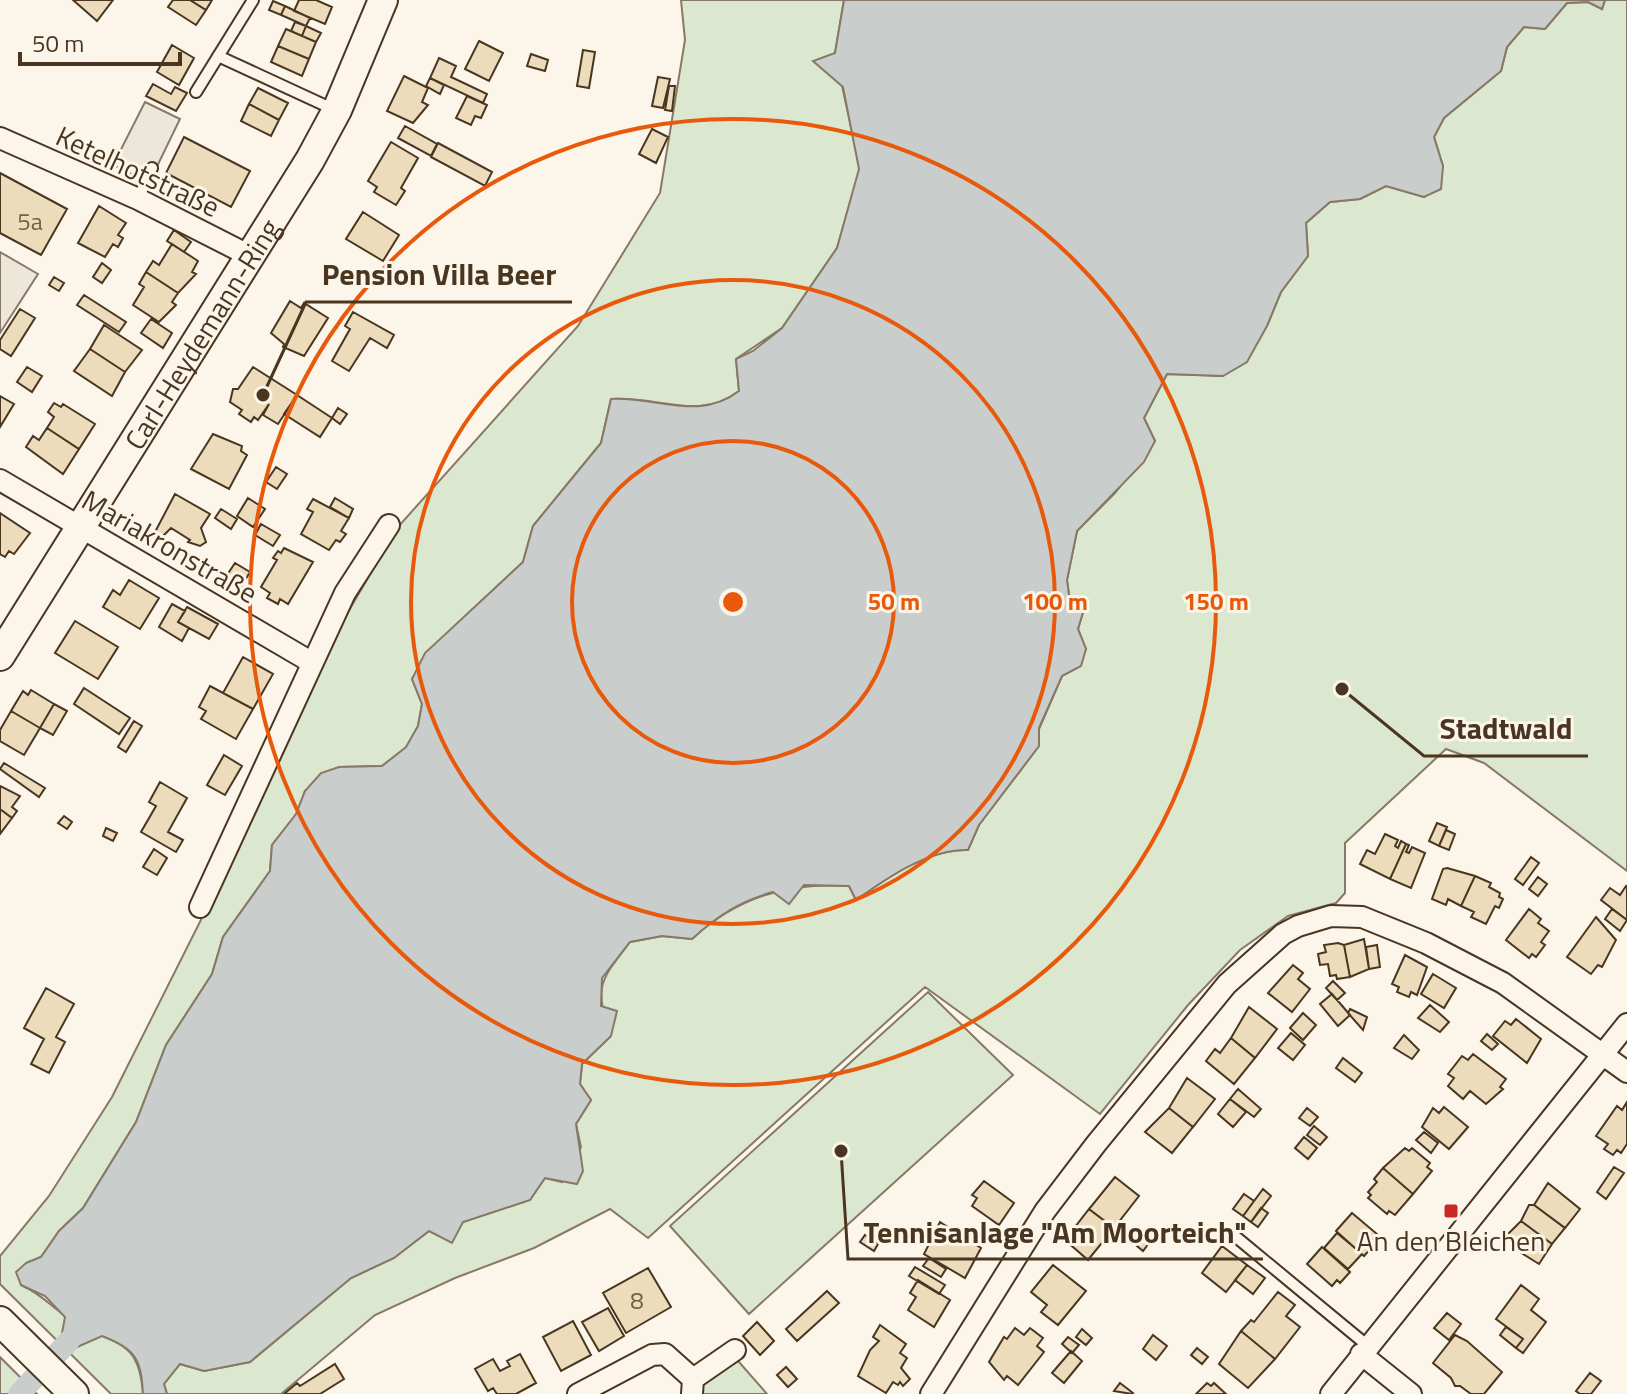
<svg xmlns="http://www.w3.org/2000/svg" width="1627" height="1394" font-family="'Titillium Web',sans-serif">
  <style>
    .green { fill: #dce7d0; stroke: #887966; stroke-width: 2 }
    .parking { fill: #ede7d9; stroke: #887966; stroke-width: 2 }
    .water { fill: #c9cecd; stroke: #887966; stroke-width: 2 }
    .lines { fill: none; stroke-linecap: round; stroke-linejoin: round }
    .canal { stroke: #c9cecd; stroke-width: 22 }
    .building { fill: #ecdcbc; stroke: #4a3520; stroke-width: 2 }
    .service-casing { stroke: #4a3520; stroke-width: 14 }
    .minor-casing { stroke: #4a3520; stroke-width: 24 }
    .secondary-casing { stroke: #4a3520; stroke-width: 32 }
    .service { stroke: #fbf6e9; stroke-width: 10 }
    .minor { stroke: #fbf6e9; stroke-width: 20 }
    .secondary { stroke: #fbf6e9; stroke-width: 28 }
    .ring { fill: none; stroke: #e8590c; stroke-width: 4 }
    .poi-dot { fill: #c62828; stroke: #fbf6e9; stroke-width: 3 }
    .labels { text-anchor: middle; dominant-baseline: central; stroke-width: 6; stroke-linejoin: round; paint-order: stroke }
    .number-label { font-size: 24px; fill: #725f47 }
    .street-label { font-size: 28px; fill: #4a3520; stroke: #fbf6e9 }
    .poi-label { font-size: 28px; fill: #4a3520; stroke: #fbf6e9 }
    .centre { fill: #e8590c; stroke: #fbf6e9; stroke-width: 4 }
    .ring-label { font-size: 24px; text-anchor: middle; font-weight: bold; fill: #e8590c; stroke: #fbf6e9; stroke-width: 6; stroke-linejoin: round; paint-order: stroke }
    .leader { fill: none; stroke: #4a3520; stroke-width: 3 }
    .callout-dot { fill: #4a3520; stroke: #fbf6e9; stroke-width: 3 }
    .callout-label { font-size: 30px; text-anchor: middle; font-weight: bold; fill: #4a3520; stroke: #fbf6e9; stroke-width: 6; stroke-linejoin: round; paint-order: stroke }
  </style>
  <rect width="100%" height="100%" fill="#fbf6e9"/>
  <path class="green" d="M681,0H844L835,53L860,169L837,248L782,328L736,359L739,391C699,422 656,395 611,399L601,443L533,526L523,562L459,622L412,679L422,704L418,726L406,748L382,766L339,767L305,791L296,815L272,845L270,871L223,937L212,974L166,1045L136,1122L83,1208L59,1231L41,1257L26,1263L21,1285C43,1295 49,1305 67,1317C108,1347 139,1332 143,1394H111L0,1284V1256L49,1196L112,1097L232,858L323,655L397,528L578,326L660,193L685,40Z
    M1605,0H1627V871L1484,763L1446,749L1345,843V893L1336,903L1288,916L1240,950L1188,1005L1100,1114L925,987L648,1238L610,1209L534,1248L455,1278L375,1315L281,1394H167L164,1384L180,1364L204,1371L250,1362L351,1278L394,1258L429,1231L445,1236L463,1222L530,1200L545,1178L562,1182L581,1147L576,1124L591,1100L580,1084L582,1064L611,1036C594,986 599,982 630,942L662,936L692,939C737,897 788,882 849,886L856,900C887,877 928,849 968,850L979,825L1039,746V729L1062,676L1086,649L1078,629L1084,609L1069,595L1067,580L1077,531L1115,493L1155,441L1144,418L1167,374L1223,376L1267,326L1281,292L1308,256L1306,223L1330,202L1360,199L1386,186L1424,197L1443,166L1434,137L1444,118L1501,71L1507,47L1524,27L1545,29L1567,3L1588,2L1602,9Z
    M928,992L1013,1075L749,1314L670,1226Z
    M732,1354L767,1394H694L696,1381Z
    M0,1357L37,1394H0Z"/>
  <path class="parking" d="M145,102L180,119L149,183L113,165Z
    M0,252L38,274L0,333Z"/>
  <path class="water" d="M844,0H1605L1602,9L1588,2L1567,3L1545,29L1524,27L1507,47L1501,71L1444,118L1434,137L1443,166L1441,189L1424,197L1386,186L1360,199L1330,202L1306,223L1308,256L1281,292L1267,326L1247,362L1223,376L1167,374L1144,418L1155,441L1144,462L1077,531L1067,580L1069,595L1084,609L1078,629L1086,649L1081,666L1062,676L1039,728V746L979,825L968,850C928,849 887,878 856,900L849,886L804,885L789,904L773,892C740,901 717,916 692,939L662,936L630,942L602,978L601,1006L617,1011L611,1036L582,1064L580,1084L591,1100L576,1124L583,1171L577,1184L545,1178L530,1200L463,1222L452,1243L429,1231L394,1258L351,1278L250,1362L204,1371L180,1364L164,1384L167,1394H143C141,1359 136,1349 102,1336L75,1348L62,1333L65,1317L45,1296L21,1285L16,1272L26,1263L41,1257L59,1231L83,1208L136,1122L166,1045L212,974L223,937L270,871L272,845L296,814L305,791L321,773L339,767L382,766L406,747L418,726L422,704L412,679L425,653L523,562L533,526L601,443L611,399C656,396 699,422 739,391L736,359L753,351L782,328L837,248L859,169L843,87L813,61L835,53Z"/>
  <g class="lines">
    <path class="canal" d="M19,1394L69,1341"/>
  </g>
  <path class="building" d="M73,0H113L97,21Z
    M173,0H190L206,10L196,25L168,7Z
    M190,0H212L206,10Z
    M299,0H316L332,7L325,24L294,11Z
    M273,1L285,6L281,15L269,10Z
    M285,6L310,18L306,26L281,15Z
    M295,22L306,26L302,36L291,31Z
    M306,26L321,33L316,42L302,36Z
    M286,29L316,42L309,59L278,46Z
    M479,41L503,53L489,81L465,69Z
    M172,45L194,58L179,85L157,72Z
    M278,46L309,59L302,76L271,62Z
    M583,50L595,52L589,88L577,86Z
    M531,54L548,60L545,71L527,66Z
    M439,58L456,66L451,77L487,94L483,103L430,78Z
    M404,76L428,88L422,102L428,105L413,123L387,111Z
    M658,77L670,79L663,108L652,106Z
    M430,78L444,85L440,94L426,86Z
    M153,84L171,94L175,87L187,93L176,111L146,96Z
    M669,86H675L672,111L665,110Z
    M258,88L288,103L279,120L249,104Z
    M467,96L487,105L481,118L475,116L471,125L456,118Z
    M249,104L279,120L271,136L241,121Z
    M405,126L437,144L431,156L398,138Z
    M652,129L668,137L656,163L639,154Z
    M184,137L250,171L231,207L166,173Z
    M391,142L418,158L401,188L405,191L396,205L374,192L377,187L368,181Z
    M438,143L492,172L485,186L431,157Z
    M0,173L67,209L41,255L0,233Z
    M99,206L126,223L118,235L123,238L118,247L113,244L105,257L78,243Z
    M363,212L399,235L383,261L346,239Z
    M174,230L191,242L184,252L167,241Z
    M172,244L198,261L192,272L196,274L178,293L146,272L153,261L159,265Z
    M102,263L111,270L102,283L93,277Z
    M146,272L178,293L172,302L176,305L159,322L133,305L144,287L139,284Z
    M54,277L64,283L59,291L49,285Z
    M84,295L126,322L119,332L77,305Z
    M290,301L301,308L304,303L328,318L304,356L283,347L284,344L271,333Z
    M20,309L35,318L11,356L0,349V340Z
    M353,312L394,335L387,348L370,338L349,371L332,361L350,329L345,326Z
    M151,319L172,333L163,348L141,333Z
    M104,325L142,350L125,372L90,349Z
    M90,349L125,372L112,396L74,371Z
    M27,367L42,376L32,392L17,382Z
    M253,367L297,395L278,424L263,415L269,404L258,420L254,417L251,422L239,414L242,410L230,402L233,389H238Z
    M297,395L332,418L320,437L284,414Z
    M0,396L14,404L0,427Z
    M54,403L61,407L63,404L95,424L79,449L47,428L54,417L48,412Z
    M338,408L347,414L340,424L332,418Z
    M47,428L79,449L63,474L26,447L33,436L39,440Z
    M213,434L242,446L241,451L247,455L229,489L191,469Z
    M276,467L287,474L277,489L266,482Z
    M175,494L210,514L201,528L206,542L200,546L188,542L190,540L171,528L163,536H157L155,532Z
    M248,498L265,509L253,527L237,516Z
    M335,498L353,509L349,518L330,507Z
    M313,499L349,518L341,531L346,534L340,542L336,540L329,550L301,534L313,512L307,509Z
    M221,509L237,519L231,529L215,518Z
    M0,513L30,533L14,554L9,551L5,557L0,554Z
    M261,524L280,535L273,546L255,535Z
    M284,548L313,562L288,604L280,599L278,604L267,598L270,593L261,587L277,560L273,558L278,551L281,553Z
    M235,563L250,572L241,587L225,578Z
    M129,580L159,598L140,629L103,607L113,590L120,595Z
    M172,604L185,611L178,622L189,628L182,641L159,627Z
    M187,607L218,624L209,639L178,622Z
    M75,621L118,647L98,679L55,653Z
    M243,657L273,674L253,709L223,693Z
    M210,686L253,709L236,739L201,719L206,711L199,707Z
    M84,688L130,718L119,734L74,704Z
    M31,690L54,704L40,728L11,711L23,691L28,695Z
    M54,704L67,711L53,735L40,728Z
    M11,711L40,728L24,755L0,741V730Z
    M134,721L142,726L126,752L118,747Z
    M224,755L242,766L225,795L207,785Z
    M4,763L45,788L39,797L0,769Z
    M160,782L187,798L168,832L183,840L176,852L141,832L156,806L149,802Z
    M0,786L20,796L12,807L17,811L12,818L0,809Z
    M0,809L12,818L0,834Z
    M64,816L72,822L67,829L58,823Z
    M1437,823L1447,827L1439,846L1429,841Z
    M106,828L117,833L113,841L103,836Z
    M1446,830L1455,834L1449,850L1439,846Z
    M1385,834L1398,840L1395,846L1398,848L1401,841L1406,844L1390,879L1360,864L1367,850L1375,854Z
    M1406,844L1409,845L1406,852L1409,853L1412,847L1425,853L1411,888L1390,879Z
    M154,849L167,858L157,875L143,867Z
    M1531,857L1539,863L1523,885L1515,879Z
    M1447,868L1475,876L1461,906L1448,899L1446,905L1432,899L1443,869Z
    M1475,876L1491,883L1489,887L1500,893L1499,897L1503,899L1499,908L1495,906L1486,924L1471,917L1474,912L1461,906Z
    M1538,877L1547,884L1538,896L1529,889Z
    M1626,886L1627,887V920L1601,900L1610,888L1620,895Z
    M1529,909L1541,919L1538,923L1549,931L1541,942L1545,945L1536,957L1532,954L1529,958L1506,940Z
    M1612,909L1627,920L1620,931L1605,919Z
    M1596,917L1616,940L1602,967L1598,965L1591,974L1567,957Z
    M1364,939L1369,969L1350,977L1344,945Z
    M1338,943L1344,945L1350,977L1337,979L1336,975L1330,976L1328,964L1320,965L1318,954L1326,952L1324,945Z
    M1377,945L1380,967L1369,969L1366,947Z
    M1405,955L1427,967L1417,995L1411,992L1409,997L1397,992L1399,987L1392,984Z
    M1293,965L1303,973L1298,979L1310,989L1292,1012L1268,993Z
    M1433,974L1456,988L1444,1008L1421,994Z
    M1333,981L1345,993L1337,1000L1326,988Z
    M46,988L74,1004L56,1037L65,1042L49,1073L31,1064L44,1039L24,1028Z
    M1332,994L1350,1015L1338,1026L1320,1004Z
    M1430,1005L1449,1022L1440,1032L1418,1018Z
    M1249,1007L1277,1029L1255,1058L1231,1038Z
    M1350,1009L1367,1017L1363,1030L1348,1013Z
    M1303,1013L1316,1025L1303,1040L1290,1028Z
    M1516,1019L1541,1039L1527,1063L1493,1036L1505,1021L1511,1025Z
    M1291,1033L1305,1045L1293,1060L1278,1048Z
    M1487,1034L1498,1044L1492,1050L1481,1041Z
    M1404,1035L1419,1050L1412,1059L1394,1048Z
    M1231,1038L1255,1058L1234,1084L1206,1061L1215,1049L1220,1053Z
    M1473,1054L1506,1079L1500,1087L1503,1089L1486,1104L1470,1091L1463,1099L1448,1086L1454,1078L1448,1074L1462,1056L1468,1060Z
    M1343,1058L1362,1073L1355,1082L1336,1068Z
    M1187,1078L1215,1099L1193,1127L1169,1108Z
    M1238,1089L1261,1109L1254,1117L1230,1099Z
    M1230,1099L1246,1112L1233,1127L1218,1114Z
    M1627,1102V1144L1621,1153L1617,1150L1613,1155L1604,1149L1608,1144L1596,1136L1617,1106L1622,1110Z
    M1444,1107L1468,1127L1449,1149L1422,1127L1433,1108L1439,1113Z
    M1169,1108L1193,1127L1172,1153L1145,1132Z
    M1307,1108L1318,1117L1310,1126L1299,1118Z
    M1314,1126L1327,1137L1320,1145L1307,1135Z
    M1424,1132L1438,1143L1431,1153L1416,1140Z
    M1304,1137L1317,1148L1308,1159L1295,1148Z
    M1405,1148L1409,1151L1412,1148L1430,1163L1427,1167L1432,1171L1413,1194L1383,1168Z
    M1614,1167L1624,1173L1606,1199L1597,1192Z
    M1383,1168L1413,1194L1395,1215L1389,1211L1387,1214L1368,1198L1371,1195L1368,1192L1377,1182L1374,1179Z
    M1115,1177L1139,1196L1114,1228L1089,1209Z
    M984,1181L1014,1203L999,1225L972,1206L977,1198L972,1195Z
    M1548,1183L1580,1209L1565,1228L1534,1205Z
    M1263,1189L1271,1196L1251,1222L1243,1216Z
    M1244,1194L1254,1201L1243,1216L1233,1209Z
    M1529,1205H1534L1565,1228L1552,1244L1521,1221Z
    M1261,1208L1268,1213L1258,1227L1251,1222Z
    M1089,1209L1114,1228L1088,1260L1065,1240Z
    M1352,1213L1377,1234L1371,1241L1375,1244L1364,1256L1336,1231Z
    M1521,1221L1552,1244L1539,1264L1515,1249L1517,1246L1505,1237Z
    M940,1222L981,1248L965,1278L924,1254Z
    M970,1226L987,1237L981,1244L965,1233Z
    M1337,1233L1362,1254L1348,1269L1324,1248Z
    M1146,1234L1152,1239L1143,1251L1137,1246Z
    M865,1235L878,1244L874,1251L860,1242Z
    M1222,1246L1247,1265L1226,1292L1202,1273Z
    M1322,1247L1350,1272L1340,1283L1337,1280L1332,1286L1307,1264Z
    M929,1258L946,1269L941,1277L923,1266Z
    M1053,1265L1086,1291L1058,1325L1041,1312L1047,1305L1031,1292Z
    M1247,1265L1265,1278L1253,1294L1235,1280Z
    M915,1267L945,1285L939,1294L909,1276Z
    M648,1268L671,1307L626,1333L603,1293Z
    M918,1280L950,1300L934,1327L908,1310L916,1297L910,1293Z
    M1521,1285L1539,1299L1531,1310L1546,1322L1523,1353L1516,1348L1523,1339L1496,1319Z
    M827,1291L839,1303L797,1341L786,1329Z
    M1278,1292L1295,1305L1286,1316L1300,1327L1275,1359L1241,1331L1251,1320L1254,1322Z
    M608,1308L624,1336L599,1351L582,1322Z
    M1447,1313L1461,1324L1449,1340L1434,1328Z
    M573,1321L591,1355L561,1371L543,1337Z
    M757,1322L774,1341L760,1355L743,1336Z
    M880,1325L906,1344L900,1353L907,1358L901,1368L910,1379L903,1386L900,1382L898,1385L893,1382L886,1393L858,1376L870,1350L879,1341L873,1337Z
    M1506,1327L1523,1339L1516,1348L1500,1335Z
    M1015,1328L1024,1335L1030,1328L1043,1338L1037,1346L1044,1352L1018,1385L1007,1376L1004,1380L989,1362L1004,1337L1007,1339Z
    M1082,1329L1092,1338L1086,1345L1076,1337Z
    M1241,1331L1275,1359L1248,1388L1219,1364Z
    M1153,1335L1167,1346L1156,1360L1143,1349Z
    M1455,1335L1467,1341L1502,1372L1484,1394H1471L1460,1386H1455L1451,1378L1433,1363Z
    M1068,1337L1079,1345L1072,1353L1062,1344Z
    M1197,1348L1208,1357L1202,1364L1191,1355Z
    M1071,1351L1082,1361L1064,1383L1052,1373Z
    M520,1354L536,1383L516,1394H497L493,1388L488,1391L475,1369L493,1359L500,1371L510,1366L507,1361Z
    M335,1364L344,1379L320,1394H284L297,1383L300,1386Z
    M786,1367L797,1379L788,1387L777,1375Z
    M1590,1373L1601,1381L1591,1394H1580L1576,1391Z
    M1120,1383L1133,1393L1132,1394L1114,1391Z
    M1207,1383L1211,1386L1214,1383L1226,1394H1196Z"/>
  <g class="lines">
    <defs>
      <path id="service" d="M218,56L335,110
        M196,92L253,0
        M138,199L152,168
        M1236,1237L1368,1346"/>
      <path id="minor" d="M0,138L138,199L252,257
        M0,480L311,662
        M200,907L345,593L389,525
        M1361,1354L1411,1394
        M578,1394L652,1355L665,1354L693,1379
        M692,1394L693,1379L735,1350
        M931,1394L1045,1211L1096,1144L1227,984L1283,934L1298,926L1331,916L1362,917L1426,943L1503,983L1627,1072
        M1331,1394L1627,1024"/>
      <g id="secondary">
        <path id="s1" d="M0,656L310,160L337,110L383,0"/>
        <path d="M0,1321L74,1394"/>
      </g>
    </defs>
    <use href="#service" class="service-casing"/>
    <use href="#minor" class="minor-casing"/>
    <use href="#secondary" class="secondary-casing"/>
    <use href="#service" class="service"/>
    <use href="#minor" class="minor"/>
    <use href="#secondary" class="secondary"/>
  </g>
  <g class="ring">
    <circle cx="733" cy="602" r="161"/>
    <circle cx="733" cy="602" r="322"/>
    <circle cx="733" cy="602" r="483"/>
  </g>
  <rect class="poi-dot" x="1443" y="1203" width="16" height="16" rx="4"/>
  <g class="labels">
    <g class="number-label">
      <text x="30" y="221">5a</text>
      <text x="637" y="1300">8</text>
    </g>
    <g class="street-label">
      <text transform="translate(138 171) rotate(25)">Ketelhotstraße</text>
      <text stroke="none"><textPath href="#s1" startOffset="380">Carl-Heydemann-Ring</textPath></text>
      <text transform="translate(170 546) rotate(30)">Mariakronstraße</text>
    </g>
    <g class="poi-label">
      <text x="1451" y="1240">An den Bleichen</text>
    </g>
  </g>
  <circle cx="733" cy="602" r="12" class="centre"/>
  <g class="ring-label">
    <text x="894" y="610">50 m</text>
    <text x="1055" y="610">100 m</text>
    <text x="1216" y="610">150 m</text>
  </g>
  <path class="leader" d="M263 395L306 302H572M1342 689L1424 756H1588M841 1151L848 1259H1263"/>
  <g class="callout-dot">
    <circle cx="263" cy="395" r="8"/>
    <circle cx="1342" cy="689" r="8"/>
    <circle cx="841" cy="1151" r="8"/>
  </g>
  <g class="callout-label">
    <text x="439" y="285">Pension Villa Beer</text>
    <text x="1506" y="739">Stadtwald</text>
    <text x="1055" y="1243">Tennisanlage "Am Moorteich"</text>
  </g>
  <path d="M20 52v12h160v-12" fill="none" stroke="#4a3520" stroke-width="4"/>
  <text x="32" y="52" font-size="24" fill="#4a3520" stroke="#fbf6e9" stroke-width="6" paint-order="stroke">50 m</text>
</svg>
